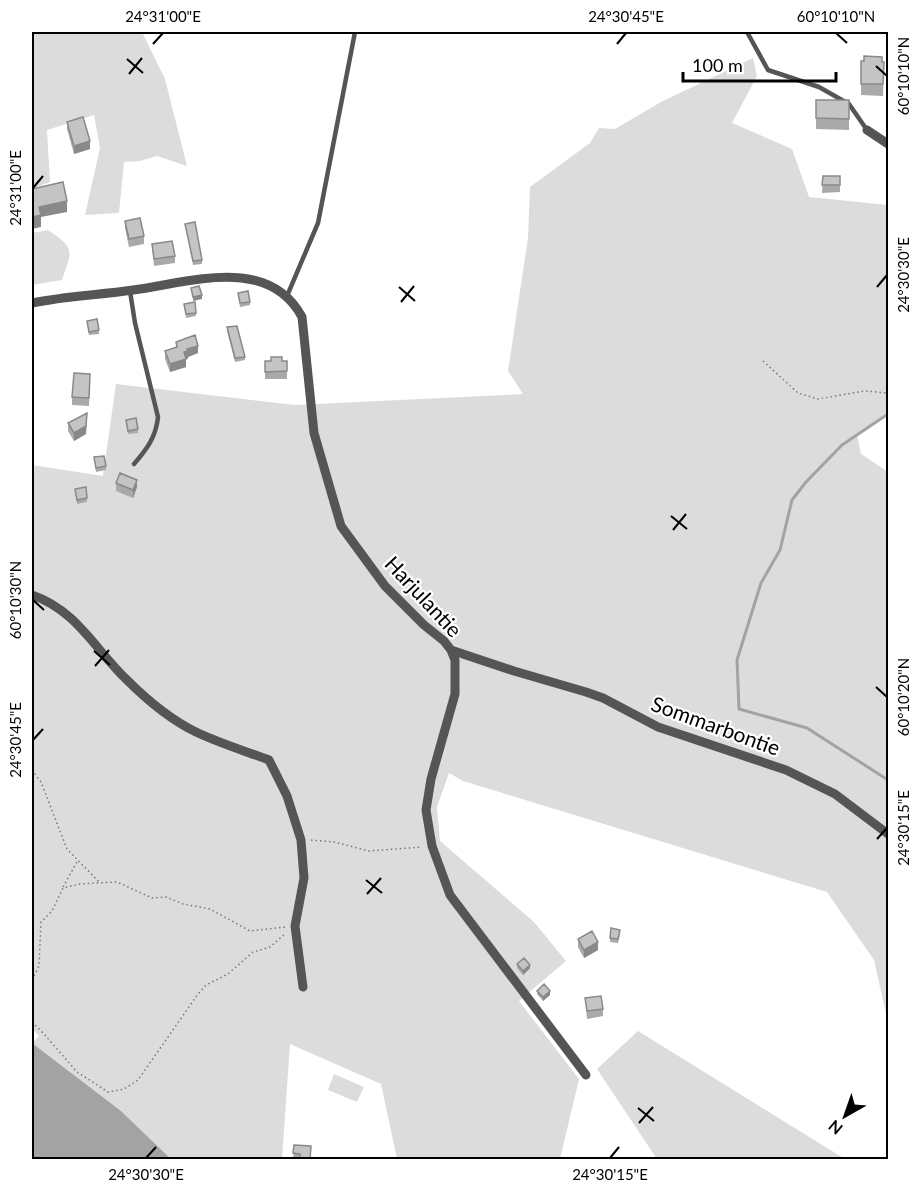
<svg xmlns="http://www.w3.org/2000/svg" width="920" height="1191" font-family="Lato,sans-serif">
  <style>
    .green { fill: #dcdcdc }
    .water { fill: #a3a3a3 }
    .lines { fill: none; stroke-linecap: round; stroke-linejoin: round }
    .stream { stroke: #a3a3a3; stroke-width: 3 }
    .path { stroke: #777; stroke-width: 1.5; stroke-dasharray: 1.5 3; stroke-linecap: butt }
    .lane { stroke: #555; stroke-width: 4.5 }
    .street { stroke: #555; stroke-width: 9 }
    .wall { fill: #a9a9a9 }
    .shaded-wall { fill: #898989 }
    .building { fill: #c4c4c4; stroke: #898989; stroke-width: 1.5 }
    .ticks { fill: none; stroke: #000; stroke-width: 2 }
    .labels { text-anchor: middle; dominant-baseline: central; stroke-width: 4.5; stroke-linejoin: round; paint-order: stroke }
    .street-label { font-size: 21px; fill: #000; stroke: #fff }
    .neatline { fill: none; stroke: #000; stroke-width: 2 }
    .ticks-label { font-size: 15px; text-anchor: middle; fill: #000 }
  </style>
  <rect width="100%" height="100%" fill="#fff"/>
  <path class="green" d="M32,32H142L165,79L187,166L157,156L140,161L124,162L119,213L85,215L100,148L94,115L47,130L50,182L32,189Z
    M753,58L757,76L732,123L792,149L809,197L888,205V413L857,434L861,454L888,472V1023L874,960L827,892L463,781L449,773L437,807L440,841L534,922L566,961L519,1001L579,1079L560,1159H397L381,1084L290,1044L282,1159H171L121,1111L32,1043L39,1036L32,1028V465L103,476L116,384L295,405L523,394L508,371L528,238L530,187L590,143L599,128L615,129L661,102Z
    M48,230C76,249 72,250 62,280L32,285V233Z
    M638,1031L845,1159H657L597,1069Z
    M334,1074L364,1087L357,1102L328,1090Z"/>
  <path class="water" d="M32,1043L121,1111L171,1159H32Z"/>
  <g class="lines">
    <path class="stream" d="M888,414L842,445L806,482L792,500L780,550L761,583L737,660L739,709L807,728L888,780"/>
    <path class="path" d="M763,361L798,393L818,399L865,391L888,393
      M32,770L41,782L67,849L100,883
      M311,840L334,842L369,851L422,847
      M63,887L78,860
      M32,980L39,966L41,922L52,911L63,888L80,884L117,882L152,898L166,897L183,904L210,909L250,931L285,927
      M32,1022L44,1034L77,1072L108,1092L124,1089L138,1080L198,994L206,985L228,974L253,952L270,947L285,934"/>
    <path class="lane" d="M747,32L768,70L819,87L849,104L867,130
      M130,291L135,323L158,417C156,437 147,449 134,464
      M287,296L318,223L355,32"/>
    <path class="street" d="M867,130L888,144
      M32,303C65,296 99,295 133,290C188,283 268,254 302,317L314,433L341,526L385,586L424,625L444,641L451,650L455,660V694L431,779L426,810L432,846L450,895L586,1075
      M32,595C76,610 94,648 126,679C146,699 171,720 196,732C219,743 245,751 269,760L287,796L301,840L304,878L295,926L303,987
      M451,650L514,671L586,692L603,698L658,727L786,770L835,794L888,834"/>
  </g>
  <path class="wall" d="M861,61L884,62L883,96L861,95Z
    M816,100H849V130L816,129Z
    M67,122L90,149L74,154L67,129Z
    M823,176H840V192L822,193Z
    M125,221L144,236V244L129,247L125,228Z
    M185,224L202,260V264L193,265Z
    M152,244L175,256V263L154,266Z
    M238,293L250,302V305L240,307Z
    M184,304L196,313V316L186,318Z
    M87,321L99,330V334L89,335Z
    M227,327L245,357V360L235,362L227,331Z
    M176,342L198,353L188,357V359H186V367L170,372L165,359V351L176,348Z
    M265,361H287V379H265Z
    M90,381L89,406L72,405V397Z
    M87,420L86,434L74,441L68,431V423Z
    M126,420L138,429V433L128,434Z
    M94,457L106,466V470L96,472Z
    M116,483L137,487L133,498L116,491Z
    M75,489L87,498V502L77,504Z
    M620,934L618,943L610,942V938Z
    M578,939L598,950L584,958L578,947Z
    M517,964L530,968L523,975L517,968Z
    M537,991L550,995L543,1001L537,994Z
    M585,998L603,1009V1016L587,1019Z
    M294,1145L311,1146V1160H293Z"/>
  <path class="shaded-wall" d="M90,141V149L74,154V146Z
    M67,201V212L41,217V227L32,229V217L39,207Z
    M202,295V299L193,301V297Z
    M198,346V353L188,357V359H186V367L170,372V364L187,349Z
    M87,413L86,434L74,441V433Z
    M137,480V487L133,498V490Z
    M598,942V950L584,958V950Z
    M530,965V968L523,975V971Z
    M550,991V995L543,1001V997Z"/>
  <path class="building" d="M864,56L882,57V62H884L883,84H861V61H864Z
    M816,100H849V119L816,118Z
    M83,117L90,141L74,146L67,122Z
    M823,176H840V185H822Z
    M63,182L67,201L39,207L41,215L32,217V189Z
    M140,218L144,236L129,239L125,221Z
    M195,222L202,260L193,261L185,224Z
    M172,241L175,256L154,259L152,244Z
    M199,286L202,295L193,297L191,288Z
    M248,291L250,302L240,303L238,293Z
    M195,302L196,313L186,314L184,304Z
    M97,319L99,330L89,332L87,321Z
    M237,326L245,357L235,358L227,327Z
    M195,335L198,346L187,349L188,351L184,352L186,359L170,364L165,351L177,347L176,342Z
    M271,357H282V361H287V371L265,372V361H271Z
    M74,373L90,374L89,398L72,397Z
    M87,413L86,426L74,433L68,423Z
    M136,418L138,429L128,431L126,420Z
    M104,456L106,466L96,468L94,457Z
    M120,473L137,480L133,490L116,483Z
    M86,487L87,498L77,500L75,489Z
    M611,928L620,930L618,939L610,938Z
    M592,931L598,942L584,950L578,939Z
    M524,958L530,965L523,971L517,964Z
    M544,984L550,991L543,997L537,991Z
    M601,996L603,1009L587,1011L585,998Z
    M294,1145L311,1146L310,1160H300V1154L293,1153Z"/>
  <path class="ticks" d="M836,33L847,43M153,44L163,33M617,44L626,33M127,59L143,73M876,66L887,76M129,74L142,58M33,188L43,176M399,287L415,301M877,287L887,275M401,302L414,286M671,516L687,529M673,530L686,514M33,600L44,610M94,651L110,665M95,666L109,650M876,687L887,697M33,740L43,729M877,839L887,828M366,880L382,893M367,894L381,878M638,1108L654,1121M639,1123L653,1107M146,1158L156,1147M610,1158L619,1147"/>
  <g class="labels">
    <g class="street-label">
      <text transform="translate(424 596) rotate(47)">Harjulantie</text>
      <text transform="translate(716 725) rotate(20)">Sommarbontie</text>
    </g>
  </g>
  <rect width="920" height="1191" fill="none" stroke="#ffffff" stroke-width="66"/>
  <g transform="translate(845 1116) rotate(220)" stroke="#ffffff" stroke-width="4.5" paint-order="stroke">
  <path d="M0-4.5L10 22L0 15L-10 22Z" fill="#000000"/>
  <text y="-9" font-size="16" font-weight="bold" text-anchor="middle" fill="#000000">N</text>
  </g>
  <path d="M683 72v9h153v-9" fill="none" stroke="#000000" stroke-width="3"/>
  <text x="692" y="72" font-size="18" fill="#000000" stroke="#ffffff" stroke-width="4.5" paint-order="stroke">100 m</text>
  <rect x="33" y="33" width="854" height="1125" class="neatline"/>
  <g class="ticks-label">
    <text x="163" y="22">24°31'00"E</text>
    <text x="626" y="22">24°30'45"E</text>
    <text x="836" y="22">60°10'10"N</text>
    <text transform="translate(904 76) rotate(-90)" y="5">60°10'10"N</text>
    <text transform="translate(16 188) rotate(-90)" y="5">24°31'00"E</text>
    <text transform="translate(904 275) rotate(-90)" y="5">24°30'30"E</text>
    <text transform="translate(16 600) rotate(-90)" y="5">60°10'30"N</text>
    <text transform="translate(904 697) rotate(-90)" y="5">60°10'20"N</text>
    <text transform="translate(16 740) rotate(-90)" y="5">24°30'45"E</text>
    <text transform="translate(904 828) rotate(-90)" y="5">24°30'15"E</text>
    <text x="146" y="1180">24°30'30"E</text>
    <text x="610" y="1180">24°30'15"E</text>
  </g>
</svg>
